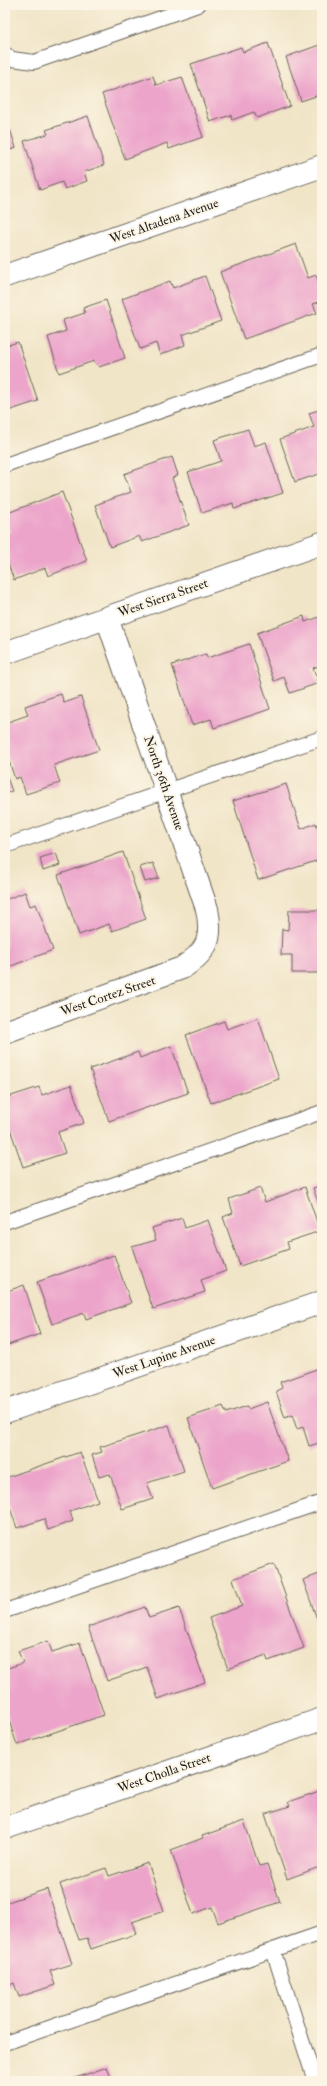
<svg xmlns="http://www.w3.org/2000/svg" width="327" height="2086" font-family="'IM FELL Double Pica',serif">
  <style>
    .building { fill: #eca4ca }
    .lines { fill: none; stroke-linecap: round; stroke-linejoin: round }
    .service-casing { stroke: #676258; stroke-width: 16 }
    .minor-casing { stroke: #676258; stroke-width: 24 }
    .tertiary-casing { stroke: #676258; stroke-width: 24 }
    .service { stroke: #fff; stroke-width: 14 }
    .minor { stroke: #fff; stroke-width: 22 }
    .tertiary { stroke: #fff; stroke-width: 22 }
    .labels { text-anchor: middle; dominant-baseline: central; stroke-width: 4; stroke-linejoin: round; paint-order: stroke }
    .street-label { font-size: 13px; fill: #1c1c1c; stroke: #fcf5e5 }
  </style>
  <rect width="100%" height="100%" fill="#fcf5e5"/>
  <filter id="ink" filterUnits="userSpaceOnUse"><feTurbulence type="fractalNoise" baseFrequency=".025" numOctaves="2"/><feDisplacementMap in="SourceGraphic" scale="8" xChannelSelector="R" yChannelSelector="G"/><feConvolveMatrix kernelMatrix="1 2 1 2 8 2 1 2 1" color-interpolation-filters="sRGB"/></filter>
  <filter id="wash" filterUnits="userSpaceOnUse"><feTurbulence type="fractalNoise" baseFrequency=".012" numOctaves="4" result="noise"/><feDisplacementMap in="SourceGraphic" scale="16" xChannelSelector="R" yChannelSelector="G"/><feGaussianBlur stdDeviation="0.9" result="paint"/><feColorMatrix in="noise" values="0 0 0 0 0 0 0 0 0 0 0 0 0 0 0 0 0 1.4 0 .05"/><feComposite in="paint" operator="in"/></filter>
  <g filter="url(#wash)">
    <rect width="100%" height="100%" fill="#f1e5c8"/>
    <g id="blocks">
      <path class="building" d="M268,43L290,106L257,118L254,112L232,120L231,115L210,122L191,64L241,47L243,52Z
        M322,44V94L301,101L286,57Z
        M153,76L156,85L182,77L203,137L169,149L167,143L125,159L102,94Z
        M88,116L104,165L84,172L87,181L65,189L62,182L40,190L24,141L48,134L46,130Z
        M9,126L16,148L5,152V127Z
        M296,244L308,278L316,275L322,292V301L313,304L317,313L244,339L220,272Z
        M205,276L221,321L182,335L185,345L160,355L156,343L140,349L122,299L170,281L173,288Z
        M106,300L125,358L99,367L94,361L59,373L48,337L66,331L63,320L85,313L83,308Z
        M18,342L38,401L5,412L9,423L5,424V346Z
        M322,409V473L295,482L280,439L314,427L309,413Z
        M248,429L254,446L266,442L283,493L234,509L233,503L202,513L188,472L221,461L214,440Z
        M172,457L178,475L172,478L189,525L142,542L139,536L110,547L95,505L131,492L124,474Z
        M62,492L87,561L48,576L45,568L14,580L5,556V534L10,532L5,514Z
        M304,616L305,622L322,616V665L313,668L319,683L290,693L284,677L274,681L257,633Z
        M249,644L270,709L214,728L211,719L192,725L172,665L206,654L207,658Z
        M61,694L64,703L81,697L99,750L54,765L60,783L26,794L20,777L15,779L5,749V723L28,715L25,706Z
        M5,775H6L12,791L5,794Z
        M286,784L301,829L316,823L322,840V859L258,880L233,801Z
        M123,852L146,919L112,931L109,924L79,935L58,875Z
        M56,853L60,865L43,871L40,858Z
        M153,863L159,878L145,882L140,867Z
        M25,892L30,906L36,904L53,950L6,968L5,900Z
        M289,910H322V973H292V955H281L282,929L288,930Z
        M258,1018L279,1079L211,1103L186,1035L224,1021L227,1029Z
        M171,1046L188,1093L109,1121L90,1069L138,1052L140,1058Z
        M71,1085L84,1123L58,1132L65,1153L23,1167L5,1114V1098L39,1087L42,1095Z
        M322,1185V1213L313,1188Z
        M305,1187L320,1231L287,1242L289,1249L240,1266L223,1217L233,1213L229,1199L260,1188L265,1202Z
        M182,1218L185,1228L208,1220L226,1271L201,1280L205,1292L153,1309L132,1247L156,1240L152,1228Z
        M114,1255L131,1303L86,1319L84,1313L52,1324L37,1282Z
        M24,1285L40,1334L5,1346V1292Z
        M322,1367V1442L309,1446L303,1427L297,1429L292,1415L285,1418L276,1391L282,1388L280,1382Z
        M267,1402L288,1461L212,1488L188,1418L223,1406L226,1413L247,1406L248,1409Z
        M169,1425L184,1471L147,1483L153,1499L122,1509L110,1474L99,1477L92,1455L102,1452L100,1447Z
        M80,1452L98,1501L70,1511L73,1521L48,1530L44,1519L17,1528L5,1494V1478Z
        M274,1564L304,1648L268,1661L266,1655L228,1669L209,1618L242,1606L233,1579Z
        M322,1573V1633L303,1580Z
        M145,1607L149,1618L179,1608L205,1682L158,1699L147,1667L107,1681L88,1627Z
        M48,1641L52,1652L80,1643L104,1715L17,1745L5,1708V1669L23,1663L18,1651Z
        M322,1790V1866L287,1879L265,1814L290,1806L288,1802Z
        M244,1821L259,1866L267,1864L280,1902L218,1923L212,1907L193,1914L171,1850L203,1838L202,1836Z
        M148,1863L164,1911L132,1922L136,1934L91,1949L87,1938L79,1940L60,1884L106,1868L109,1876Z
        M47,1889L72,1964L50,1971L55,1985L19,1997L14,1983L5,1987V1940L10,1938L5,1922V1903Z
        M107,2067L111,2078L115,2077L116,2081H67Z"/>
    </g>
  </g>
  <g filter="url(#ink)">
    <use href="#blocks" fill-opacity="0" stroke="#676258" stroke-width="1"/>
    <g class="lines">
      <defs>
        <path id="service" d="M5,54L12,59L34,62L198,5
          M5,465L322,355
          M5,846L322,738
          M5,1222L322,1112
          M5,1611L322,1502
          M273,1950L315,2081
          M5,2043L322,1933"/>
        <path id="minor" d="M5,276L322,166
          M5,653L322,543
          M5,1032L182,968C208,951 213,939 207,909L107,618
          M5,1412L322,1302"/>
        <path id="tertiary" d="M5,1828L322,1719"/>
      </defs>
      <use href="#service" class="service-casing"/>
      <use href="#minor" class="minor-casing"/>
      <use href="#tertiary" class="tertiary-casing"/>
      <use href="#service" class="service"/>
      <use href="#minor" class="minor"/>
      <use href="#tertiary" class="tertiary"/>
    </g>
  </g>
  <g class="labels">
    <g class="street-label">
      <text transform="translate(164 221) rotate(-19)">West Altadena Avenue</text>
      <text transform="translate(163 598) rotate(-19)">West Sierra Street</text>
      <text transform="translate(164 783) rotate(71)">North 36th Avenue</text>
      <text transform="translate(108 996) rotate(-19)">West Cortez Street</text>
      <text transform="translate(164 1357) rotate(-19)">West Lupine Avenue</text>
      <text transform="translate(164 1773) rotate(-19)">West Cholla Street</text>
    </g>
  </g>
  <rect width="327" height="2086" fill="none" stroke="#fcf5e5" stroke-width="20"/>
</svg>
